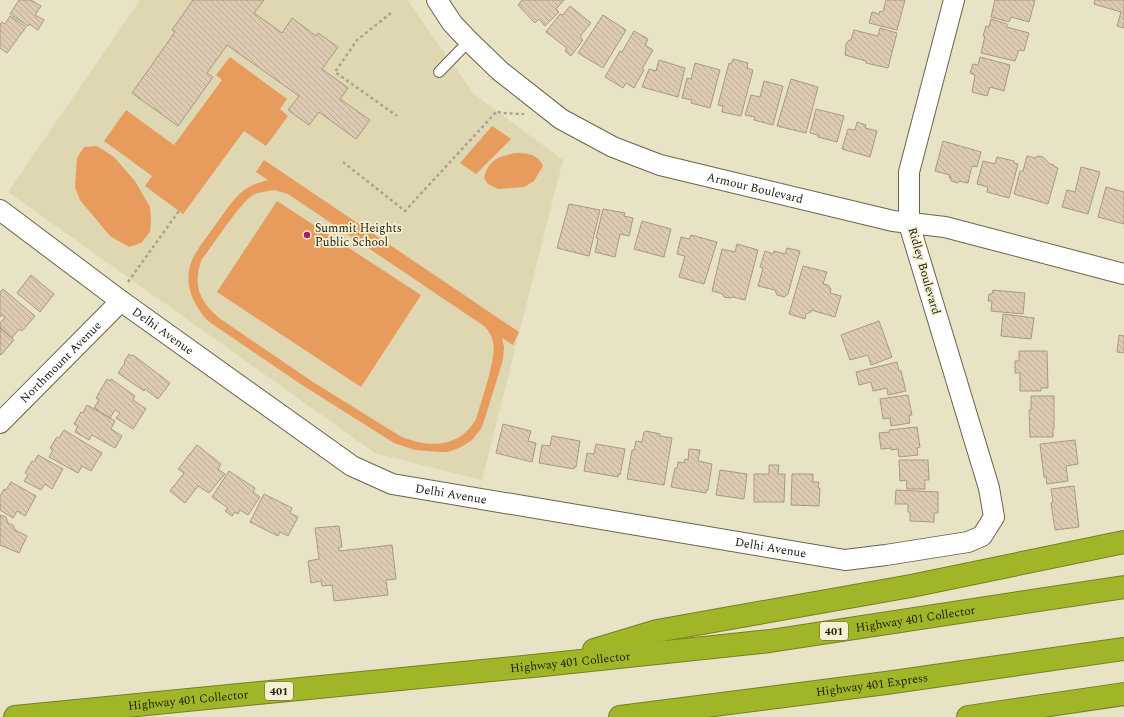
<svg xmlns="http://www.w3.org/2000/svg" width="1124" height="717" font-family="Spectral,serif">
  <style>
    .built { fill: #ded7b2 }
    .green { fill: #e79b5d; fill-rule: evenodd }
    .building { fill: url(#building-back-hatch); stroke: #a99980 }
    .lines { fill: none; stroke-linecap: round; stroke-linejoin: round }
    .lane-casing { stroke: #69644a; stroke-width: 12 }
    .street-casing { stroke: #69644a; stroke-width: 22 }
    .highway-casing { stroke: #758122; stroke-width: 24 }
    .path { stroke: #a8a48c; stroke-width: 2.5; stroke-dasharray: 3 3; stroke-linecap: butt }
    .lane { stroke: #fff; stroke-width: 10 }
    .street { stroke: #fff; stroke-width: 20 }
    .highway { stroke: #a1b529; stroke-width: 22 }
    .poi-dot { fill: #aa1e5e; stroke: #f6f0d2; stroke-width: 1.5 }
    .labels { text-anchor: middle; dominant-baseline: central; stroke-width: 3.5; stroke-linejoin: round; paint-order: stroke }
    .shield { fill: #f6f0d2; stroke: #625f4e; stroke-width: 1 }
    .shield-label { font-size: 11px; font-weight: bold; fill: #232116 }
    .street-label { font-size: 12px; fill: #232116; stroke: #f6f0d2 }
    .poi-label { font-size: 12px; fill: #232116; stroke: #f6f0d2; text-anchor: start }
  </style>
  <defs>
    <pattern id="building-back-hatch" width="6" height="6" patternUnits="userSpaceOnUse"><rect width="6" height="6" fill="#dccbb2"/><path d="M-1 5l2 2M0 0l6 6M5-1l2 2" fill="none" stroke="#bcae98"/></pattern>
  </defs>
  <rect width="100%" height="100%" fill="#e8e3c5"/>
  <path class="built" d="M140,0H408L412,7L474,94L563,160L482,480L375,453L8,192Z"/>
  <path class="green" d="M230,57L287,99L280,109L288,116L266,146L244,131L183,214L145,186L152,176L104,141L126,110L174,145L222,80L216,75Z
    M492,126L511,139L476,174L460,163Z
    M97,146L114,157L135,181L150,207L151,219L150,232L141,243L129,247L110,236L80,200L75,187L77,158L84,147Z
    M515,153C527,153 538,154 543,166L534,181L524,187L498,189L488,184L484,178C489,159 498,157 515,153Z
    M264,160L519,332L513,345L502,338L504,347L503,360L484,421L481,429L472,440L461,447L448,452H440L415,450L394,443L299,383L208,321C191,303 181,278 195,254C201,244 209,234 216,224C226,211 236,193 251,186C256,183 262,182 268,180L256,172ZM274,190L288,194L484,326C488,330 492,336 493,342C497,357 481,402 476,419C459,449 427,448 400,436L313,382L219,318C199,301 192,284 202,259C214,244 239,204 253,195C260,192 267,191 274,190Z
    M277,201L421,295L361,387L217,292Z"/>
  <path class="building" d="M19,0H31L41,6L35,15L44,20L38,30L29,24L28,26L10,14Z
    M193,0H264L254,13L282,33L292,18L316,36L318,33L338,47L322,69L348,88L340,99L370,120L356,139L319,112L309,125L288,110L299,96L227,45L207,73L213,77L178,126L132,93L175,32L172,30Z
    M522,0H564L556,9L559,12L545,26L539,19L535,23L518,5Z
    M886,0H905L897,30L869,23L872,12L879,14L880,11L883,12Z
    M995,0H1035L1029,22L1011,17L1009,22L991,17Z
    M1095,0H1124V28L1117,26L1121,12L1094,4Z
    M570,6L591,23L581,35V38L583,40L571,56L565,51L567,48L546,32L560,14L563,15Z
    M603,15L626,30L603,68L578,53Z
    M10,16L26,27L7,53L0,48V24L2,22L5,24Z
    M991,19L1007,24V27L1029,33L1024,51L1019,50L1015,61L981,53L985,36H983L986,26L989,27Z
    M880,28L897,33L888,68L866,63V61L845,55L846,44L849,40H851L854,30L878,36Z
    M634,31L648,39L645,45L653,50L642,69L644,70L634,88L626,83L623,88L605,77L620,51L622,52Z
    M980,57L1010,65L1004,91L990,87L987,96L972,92L975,75L970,73L973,64L978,65Z
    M733,59L748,63L747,68L753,70L741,116L722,112L723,106L718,105L729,63L731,64Z
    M659,60L685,68L678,97L642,87L649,69L656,71Z
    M695,63L720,70L710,108L691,103L692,100L682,98L687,78L691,79Z
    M791,79L818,87L806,133L777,126Z
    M764,81L783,86L773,125L754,120L755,117L745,115L751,95L760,97Z
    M816,109L844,116L837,142L818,137V135L810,133Z
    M857,122L866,125L865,128L877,131L870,157L842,149L848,129L855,130Z
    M943,141L981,152L977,167L972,166L968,183L959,181L958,183L951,181V178H949L950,175L935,171Z
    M1027,156L1035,158L1038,156L1043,157L1050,164L1054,165L1053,166L1058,168L1048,204L1014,194L1020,171H1023Z
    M997,157L1014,161V163L1018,164L1009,198L987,192L988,187L977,184L983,161L995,164Z
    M1081,167L1100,172L1088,214L1062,207L1067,190L1075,192Z
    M1106,187L1124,192V224L1098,217Z
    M569,204L600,210L589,256L557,248Z
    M603,209L625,213L624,216L633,218L629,236L620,234L615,257L595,252L598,239L596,238Z
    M642,221L671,229L664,257L634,249Z
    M691,235L717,242L704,284L679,277L685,256L677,254L681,237L689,239Z
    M737,244L758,250L745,300L733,297L731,298L724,297L723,294L712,291L722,249L735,252Z
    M787,248L800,251L788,294L784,297L777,295L775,290L758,286L763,268L760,267L765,251L773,254L774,251L785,254Z
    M803,266L827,272L823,284L828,285L831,289L830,293L841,296L835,317L811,310V312L806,314L805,319L789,314Z
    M31,275L54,294L40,312L17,293Z
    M3,289L35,316L22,331L19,329L12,338L0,327V323L5,317L2,315L0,317V292Z
    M993,290L1025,293L1023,314L991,311L992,301H988L989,294H992Z
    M1003,314L1034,318L1031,339L1001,336Z
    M879,321L892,357L871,365L868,355L850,360L841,335Z
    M0,328L14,340L1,355L0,354Z
    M1119,335L1124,336V353L1117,352Z
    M1019,351H1047L1048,388H1041V391H1020V373H1015V361H1019Z
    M129,354L132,356L133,355L170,383L158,399L145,389L144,391L118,373L125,363L124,362Z
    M897,362L899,371H901L906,391L888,395L887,388L873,391L871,382L859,385L856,372Z
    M107,379L110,381L111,379L135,396L133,400L146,409L133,429L116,418L120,413L115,410L110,418L94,408L99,400L96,398Z
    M908,395L912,415H909L910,423L891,426L890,418L883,419L880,399Z
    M1031,396H1054V429H1053V437H1030L1029,410H1031Z
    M87,405L115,421L111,429L122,436L115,448L92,435L89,440L75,432L78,426L74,424L81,412L83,413Z
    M503,424L531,431L528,441L536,443L532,462L496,453Z
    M917,427L920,447L917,448L918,455L899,457L898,449L891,450V448L881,449L879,433L890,432L889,430Z
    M64,430L102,453L91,471L82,466L78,473L49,457L53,450L50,448L57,437L59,438Z
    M646,431L660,434V436L672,438L664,485L627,479L632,450H634L636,441L642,442L644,432H645Z
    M552,436L580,441L576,467H574V469L539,463L542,445L550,446Z
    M1075,440L1078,464L1066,466L1068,481L1047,484L1046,477H1044L1040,444Z
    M596,444L625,449L620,475L618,474V477L584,471L587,453L594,454Z
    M197,445L221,464L218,469L225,474L209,493L198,486L185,503L170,491L184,473L178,469Z
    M689,449L700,450L698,461L712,464L708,490H706V493L671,487L675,468H677L678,462L684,463L685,459L688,460Z
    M38,455L63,469L52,489L45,484L41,490L24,481L28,475L25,473L32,461L34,462Z
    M899,460H928L929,480H925V489H907L906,480L900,481Z
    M769,465H779L778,474H785L784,502H754V474H769Z
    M720,470L747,474L744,499L716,495Z
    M229,471L255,488L253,492L260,497L248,515L240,510L238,514L235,512L232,516L225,511L228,508L212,497Z
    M792,474H813V482H819L818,488H820L819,506L791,505Z
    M11,482L36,496L25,516L17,511L13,518L0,510V496L4,489L6,490Z
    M1074,486L1079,527L1055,530L1051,503L1053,502L1051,489Z
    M896,490L938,492V513H934V522L910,521V512H908V504H895Z
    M264,494L292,508L290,513L298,517L288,536L280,532L278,536L250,522Z
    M0,515L6,517L8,523L13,525L15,530L27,536L19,553L0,545Z
    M339,526L342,547H339V551L392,545L396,579L386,580L388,595L334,601L332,585L322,586L321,581L311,583L308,561L319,559L315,528Z"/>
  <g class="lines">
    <defs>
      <path id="lane" d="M439,72L469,41"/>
      <g id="street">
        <path id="s1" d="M437,0L452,23L469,41L500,71L561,119L613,147L660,165L893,221L945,227L1124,274"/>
        <path id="s2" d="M0,210L121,301L352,466L392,484L845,560L886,555L968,542L982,536L994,517L989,488L909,224V172L954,0"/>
        <path id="s3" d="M0,423L121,301"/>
      </g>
      <g id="highway">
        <path d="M594,650L657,631L911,586L1124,542"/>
        <path id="s4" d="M15,717L543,665L770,641L1124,587"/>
        <path id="s5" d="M620,717L886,683L1124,649"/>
        <path d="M968,717L1124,694"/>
      </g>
    </defs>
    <use href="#lane" class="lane-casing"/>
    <use href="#street" class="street-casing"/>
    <use href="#highway" class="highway-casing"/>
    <path class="path" d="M391,13L357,40L335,72L397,116
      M343,162L405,211L497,111L501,113L524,114
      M128,282L181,208"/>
    <use href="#lane" class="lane"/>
    <use href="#street" class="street"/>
    <use href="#highway" class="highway"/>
  </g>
  <circle class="poi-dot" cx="307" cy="235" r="4"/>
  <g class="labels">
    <g class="shield">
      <rect x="820" y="622" width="28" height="18" rx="3"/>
      <rect x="265" y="682" width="28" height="18" rx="3"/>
    </g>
    <g class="shield-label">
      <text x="834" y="631">401</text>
      <text x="279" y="691">401</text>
    </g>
    <g class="street-label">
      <text stroke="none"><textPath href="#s1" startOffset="380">Armour Boulevard</textPath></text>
      <text transform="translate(924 271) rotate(74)">Ridley Boulevard</text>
      <text stroke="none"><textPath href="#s2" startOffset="203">Delhi Avenue</textPath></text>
      <text stroke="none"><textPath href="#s3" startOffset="86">Northmount Avenue</textPath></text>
      <text stroke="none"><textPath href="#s2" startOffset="539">Delhi Avenue</textPath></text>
      <text stroke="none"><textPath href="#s2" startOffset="863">Delhi Avenue</textPath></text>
      <text stroke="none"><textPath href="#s4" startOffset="906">Highway 401 Collector</textPath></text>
      <text stroke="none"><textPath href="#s4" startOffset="558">Highway 401 Collector</textPath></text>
      <text stroke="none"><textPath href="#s5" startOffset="254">Highway 401 Express</textPath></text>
      <text stroke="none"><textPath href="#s4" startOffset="174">Highway 401 Collector</textPath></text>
    </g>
    <g class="poi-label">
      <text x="315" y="228">Summit Heights<tspan x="315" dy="14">Public School</tspan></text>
    </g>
  </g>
</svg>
